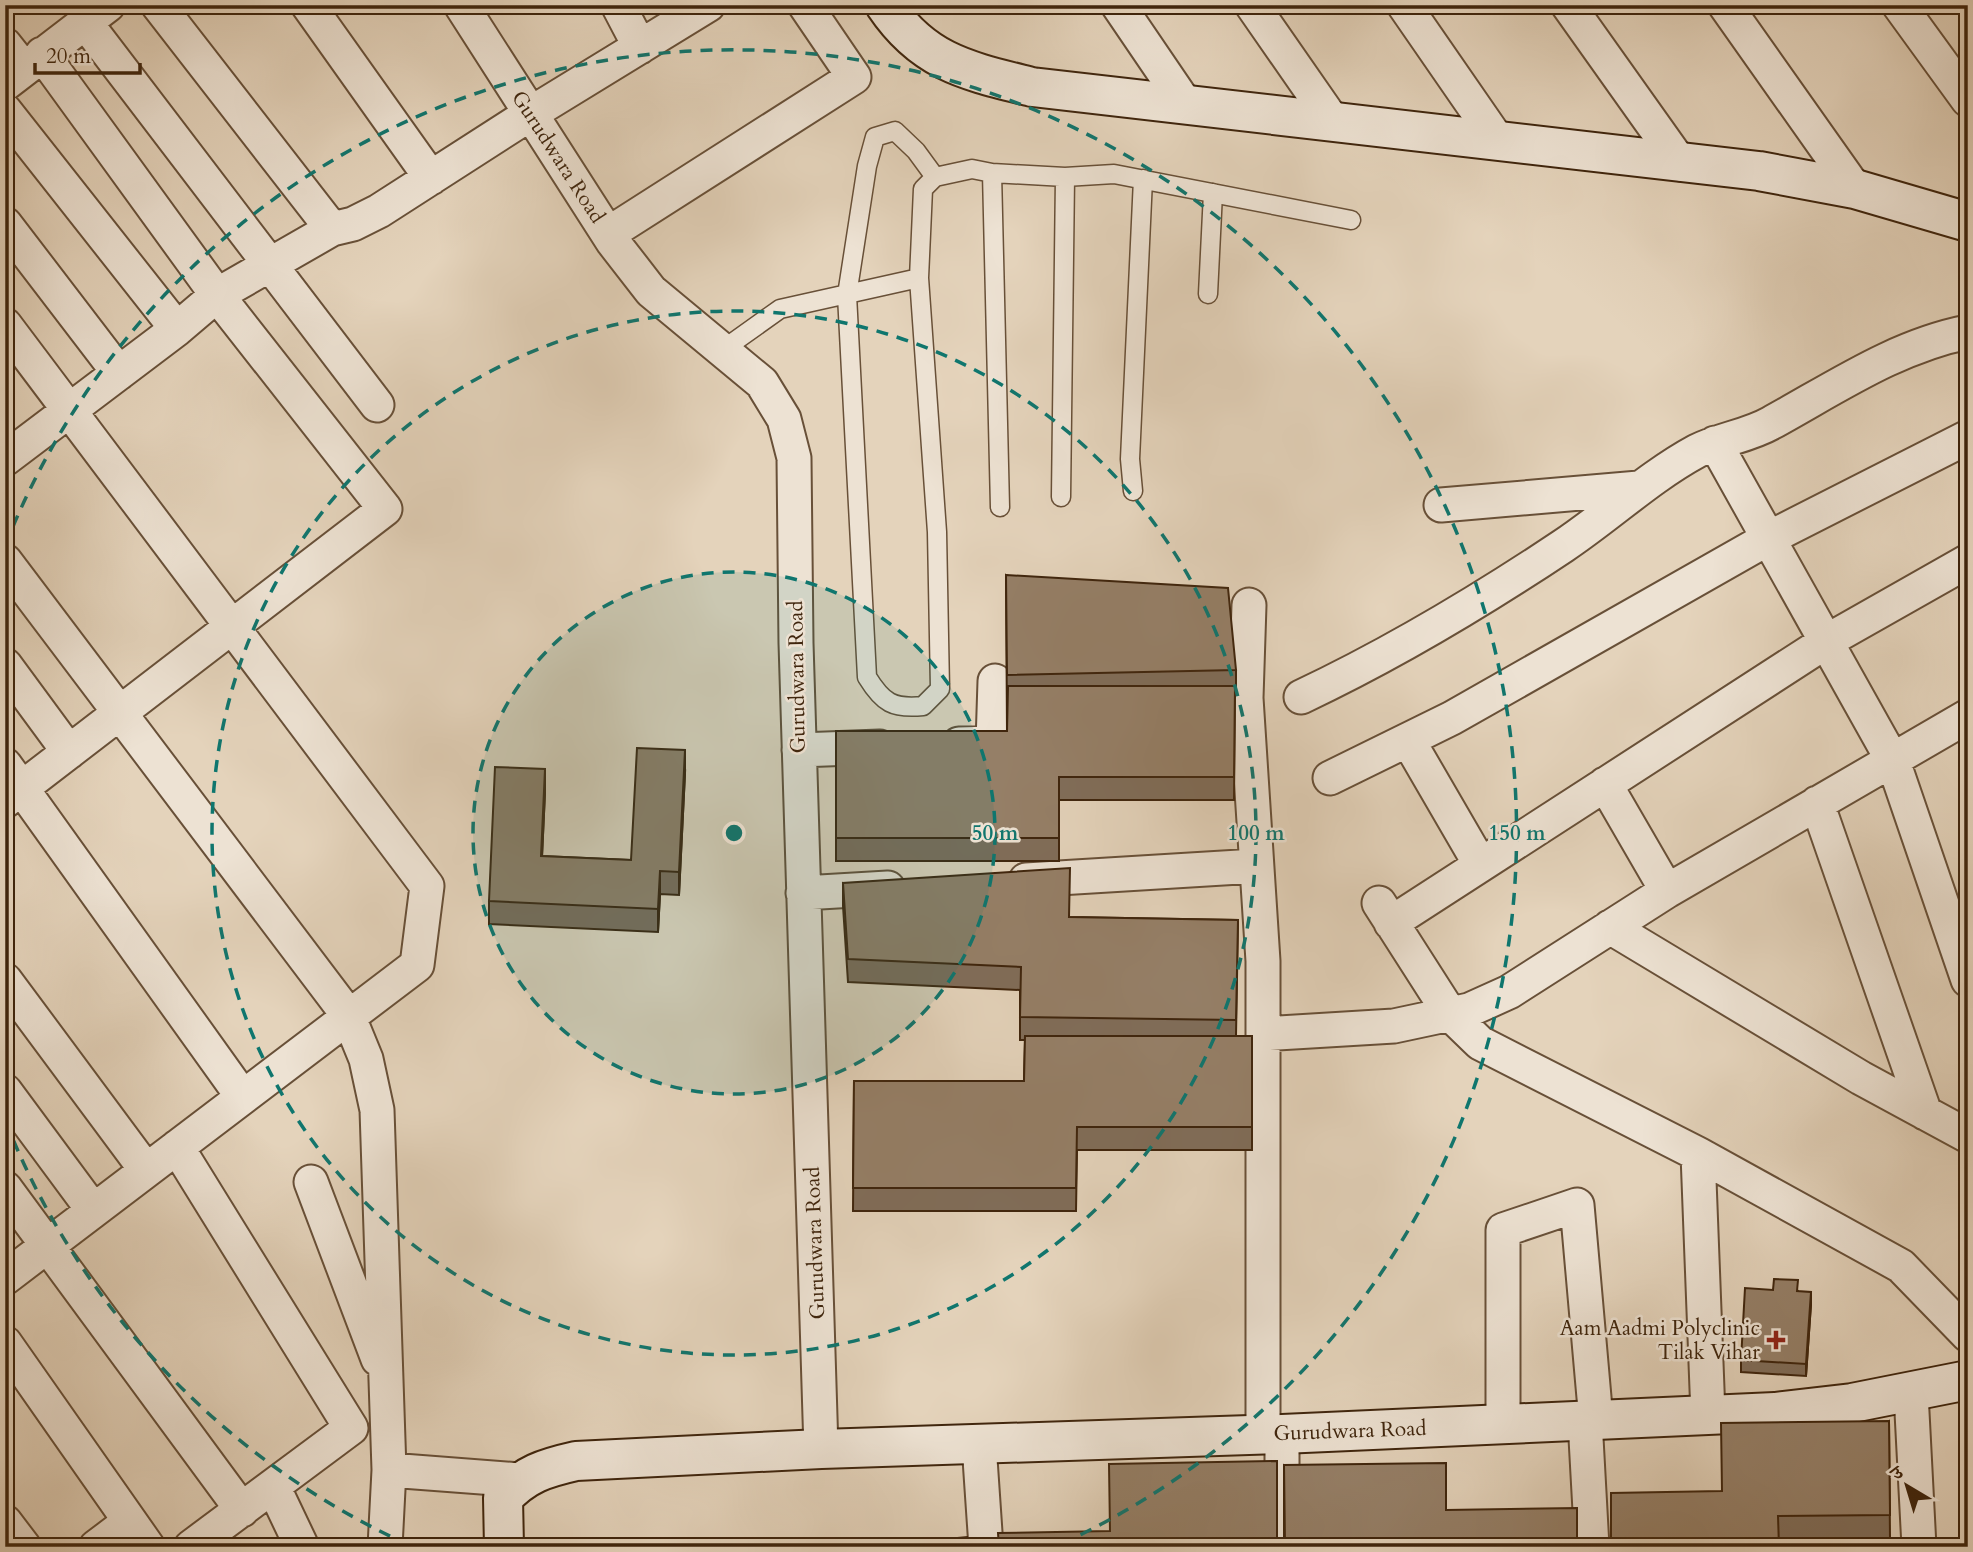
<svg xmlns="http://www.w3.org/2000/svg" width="1973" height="1552" font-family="Cardo,'Noto Serif Devanagari',serif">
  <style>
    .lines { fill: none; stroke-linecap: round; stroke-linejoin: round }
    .lane-casing { stroke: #685038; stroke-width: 21 }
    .street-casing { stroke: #685038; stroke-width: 37 }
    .secondary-casing { stroke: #3f250d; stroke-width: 42 }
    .lane { stroke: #ede2d3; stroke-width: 18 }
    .street { stroke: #ede2d3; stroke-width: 33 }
    .secondary { stroke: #ede2d3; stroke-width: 38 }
    .wall { fill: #806d59; stroke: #3f250d; stroke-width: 2 }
    .shaded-wall { fill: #685948; stroke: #3f250d; stroke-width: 2 }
    .building { fill: #957f67; stroke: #3f250d; stroke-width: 2 }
    .ring { fill: none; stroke: #0f766e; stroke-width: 3.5; stroke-dasharray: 12 9 }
    .poi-dot { fill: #8f2418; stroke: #ede2d3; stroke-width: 2.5 }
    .labels { text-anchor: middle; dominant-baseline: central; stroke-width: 5; stroke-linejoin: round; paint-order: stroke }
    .street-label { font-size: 21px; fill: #3f250d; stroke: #ede2d3 }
    .poi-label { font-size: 21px; fill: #3f250d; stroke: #ede2d3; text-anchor: end }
    .centre { fill: #0f766e; stroke: #ede2d3; stroke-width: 3.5 }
    .ring-label { font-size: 21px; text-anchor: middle; font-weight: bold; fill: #0f766e; stroke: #ede2d3; stroke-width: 5; stroke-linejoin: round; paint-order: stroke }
  </style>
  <rect width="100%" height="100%" fill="#e4d3bb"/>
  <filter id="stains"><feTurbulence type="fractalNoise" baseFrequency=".00286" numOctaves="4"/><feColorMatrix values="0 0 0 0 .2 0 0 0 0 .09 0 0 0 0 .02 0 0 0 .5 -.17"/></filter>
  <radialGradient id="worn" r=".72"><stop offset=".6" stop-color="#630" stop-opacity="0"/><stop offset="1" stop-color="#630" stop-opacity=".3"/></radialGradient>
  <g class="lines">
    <defs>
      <path id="lane" d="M992,173L1000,507
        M919,278L923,189L935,177L972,169L992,173L1065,177L1114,174L1351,220
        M1208,294L1213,193
        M721,351L780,309L919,278L937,532L940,689L923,706C893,709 883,703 867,677L847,295L867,166L875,137L895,131L916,151L935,177
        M1133,491L1130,459L1143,179
        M1061,497L1065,177"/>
      <path id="street" d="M158,5L332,229
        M308,5L431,178
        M461,5L613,242L651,291L762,383L784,419L794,458L796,643L821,1449
        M618,5L640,47
        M1118,5L1186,105
        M1252,5L1334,123
        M1404,5L1498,141
        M1568,5L1681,164
        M1725,5L1855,189
        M1899,5L1968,100
        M85,22L377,405
        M5,45L24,69
        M5,84L108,5
        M5,111L177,329
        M5,224L119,373
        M608,234L854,77L805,5
        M5,325L427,886L417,965L5,1278
        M1715,443L1893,761L1968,980
        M5,459L177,329L217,295L332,229L353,224L379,211L530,114L708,5
        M1441,505L1639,488
        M5,561L348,1015L366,1059L377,1110L389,1470L385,1547
        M1249,605L1246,698L1263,961V1434
        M5,665L69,752
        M1301,697C1392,654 1479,602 1563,546C1608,516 1649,477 1697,451C1721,439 1748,436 1771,423C1835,388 1896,346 1968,332
        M1408,740L1480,864
        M959,744L993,743L995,681
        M799,750L880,747
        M5,765L242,1096
        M1330,778L1452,718L1769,538L1968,437
        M1605,784L1667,891
        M5,801L385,509L217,295L42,54
        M1817,803L1925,1113
        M1026,880L1256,866
        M803,893L888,888
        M1379,903L1450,1014L1480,1043L1698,1154
        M1391,923L1827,641L1968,561
        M1610,927L1861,1078L1968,1136
        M5,980L146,1170
        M1263,1034L1394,1026L1469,1010L1509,992L1667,891L1968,716
        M5,1091L93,1210
        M177,1147L351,1428L191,1547
        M311,1182L378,1359
        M5,1188L242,1510
        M5,1343L148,1547
        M1911,1393L1919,1547
        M1708,1415L1698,1154L1901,1266L1968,1335
        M1585,1420L1592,1547
        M1503,1424V1230L1577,1205L1596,1420
        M979,1444L986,1547
        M389,1470L520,1480
        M273,1486L302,1547
        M5,1522L24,1547
        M96,1547L129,1522
        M1282,1547V1434"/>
      <path id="secondary" d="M885,5C924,63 968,71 1032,87L1759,171L1855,189L1968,222
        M504,1547L503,1498C525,1474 545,1468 576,1461L821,1449L1282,1434L1775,1412L1852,1403L1968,1380"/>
    </defs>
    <use href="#lane" class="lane-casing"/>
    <use href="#street" class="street-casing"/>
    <use href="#secondary" class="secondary-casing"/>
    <use href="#lane" class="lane"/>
    <use href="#street" class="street"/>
    <use href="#secondary" class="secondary"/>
  </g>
  <path class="wall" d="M1006,575L1236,670V693H1235L1234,800H1059V861H836V731H1007Z
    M685,773L679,895L660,894L658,932L489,924V901L545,792L542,856L631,860Z
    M843,883L1069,917L1238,920L1236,1036H1252V1150H1077L1076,1211H853L854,1081H1024L1025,1040H1020V990L848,982L843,906Z
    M1798,1291L1811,1304L1806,1376L1741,1372V1360Z
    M1889,1421L1890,1539L1778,1540L1722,1491Z
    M1284,1465L1446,1510L1577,1547H1284Z"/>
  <path class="shaded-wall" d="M685,750V773L679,895V872Z
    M545,769V792L541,879V856Z
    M660,871V894L658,932V909Z
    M1811,1292V1304L1806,1376V1364Z"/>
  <path class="building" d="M1006,575L1228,588L1236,670L1007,675Z
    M1008,686H1235L1234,777H1059V838H836V731H1007Z
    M637,748L685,750L679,872L660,871L658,909L489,901L495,767L545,769L541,856L631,860Z
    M1070,868L1069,917L1238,920L1236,1020L1020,1017L1021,967L848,959L843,883Z
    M1025,1036H1252V1127H1077L1076,1188H853L854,1081H1024Z
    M1774,1279L1798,1280L1797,1291L1811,1292L1806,1364L1741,1360L1745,1288L1773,1290Z
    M1889,1421L1890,1515L1778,1516L1779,1547H1611V1493L1722,1491L1721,1423Z
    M1277,1461V1547H999L998,1533L1110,1531L1109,1464Z
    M1446,1463V1510L1577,1508V1547H1407V1544L1285,1545L1284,1465Z
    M967,1537L968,1547H860Z"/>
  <circle cx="734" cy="833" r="261" fill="#0f766e" fill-opacity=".12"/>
  <g class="ring">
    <circle cx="734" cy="833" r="261"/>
    <circle cx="734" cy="833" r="522"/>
    <path d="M409 1545A783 783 0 0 1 5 1120M5 546A783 783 0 1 1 1059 1545"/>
  </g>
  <path class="poi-dot" d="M1772.5 1329.5h7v7h7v7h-7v7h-7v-7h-7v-7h7z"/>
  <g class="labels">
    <g class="street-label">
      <text transform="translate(558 157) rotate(57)">Gurudwara Road</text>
      <text transform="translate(797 677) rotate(-91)">Gurudwara Road</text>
      <text transform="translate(815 1243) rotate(-92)">Gurudwara Road</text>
      <text transform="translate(1350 1431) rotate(-2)">Gurudwara Road</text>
    </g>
    <g class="poi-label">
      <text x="1760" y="1328">Aam Aadmi Polyclinic<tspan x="1760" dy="24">Tilak Vihar</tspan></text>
    </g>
  </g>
  <circle cx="734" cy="833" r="10" class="centre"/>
  <g class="ring-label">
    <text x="995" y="840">50 m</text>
    <text x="1256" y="840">100 m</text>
    <text x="1517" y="840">150 m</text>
  </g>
  <rect width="1973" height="1552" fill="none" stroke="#e4d3bb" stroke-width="28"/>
  <rect x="7" y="7" width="1959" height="1538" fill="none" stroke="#3f250d" stroke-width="3.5"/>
  <rect x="14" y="14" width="1945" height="1524" fill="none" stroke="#3f250d" stroke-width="2"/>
  <g transform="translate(1907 1486) rotate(322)" stroke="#ede2d3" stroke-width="5" paint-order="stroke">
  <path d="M0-5L12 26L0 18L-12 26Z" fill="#3f250d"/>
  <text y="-10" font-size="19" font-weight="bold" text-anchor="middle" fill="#3f250d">उ</text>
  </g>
  <path d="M35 63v10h105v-10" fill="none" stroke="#3f250d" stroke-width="3.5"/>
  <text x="46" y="63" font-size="21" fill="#3f250d" stroke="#ede2d3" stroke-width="5" paint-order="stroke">20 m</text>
  <rect width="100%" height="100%" filter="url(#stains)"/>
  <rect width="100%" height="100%" fill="url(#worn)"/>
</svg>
